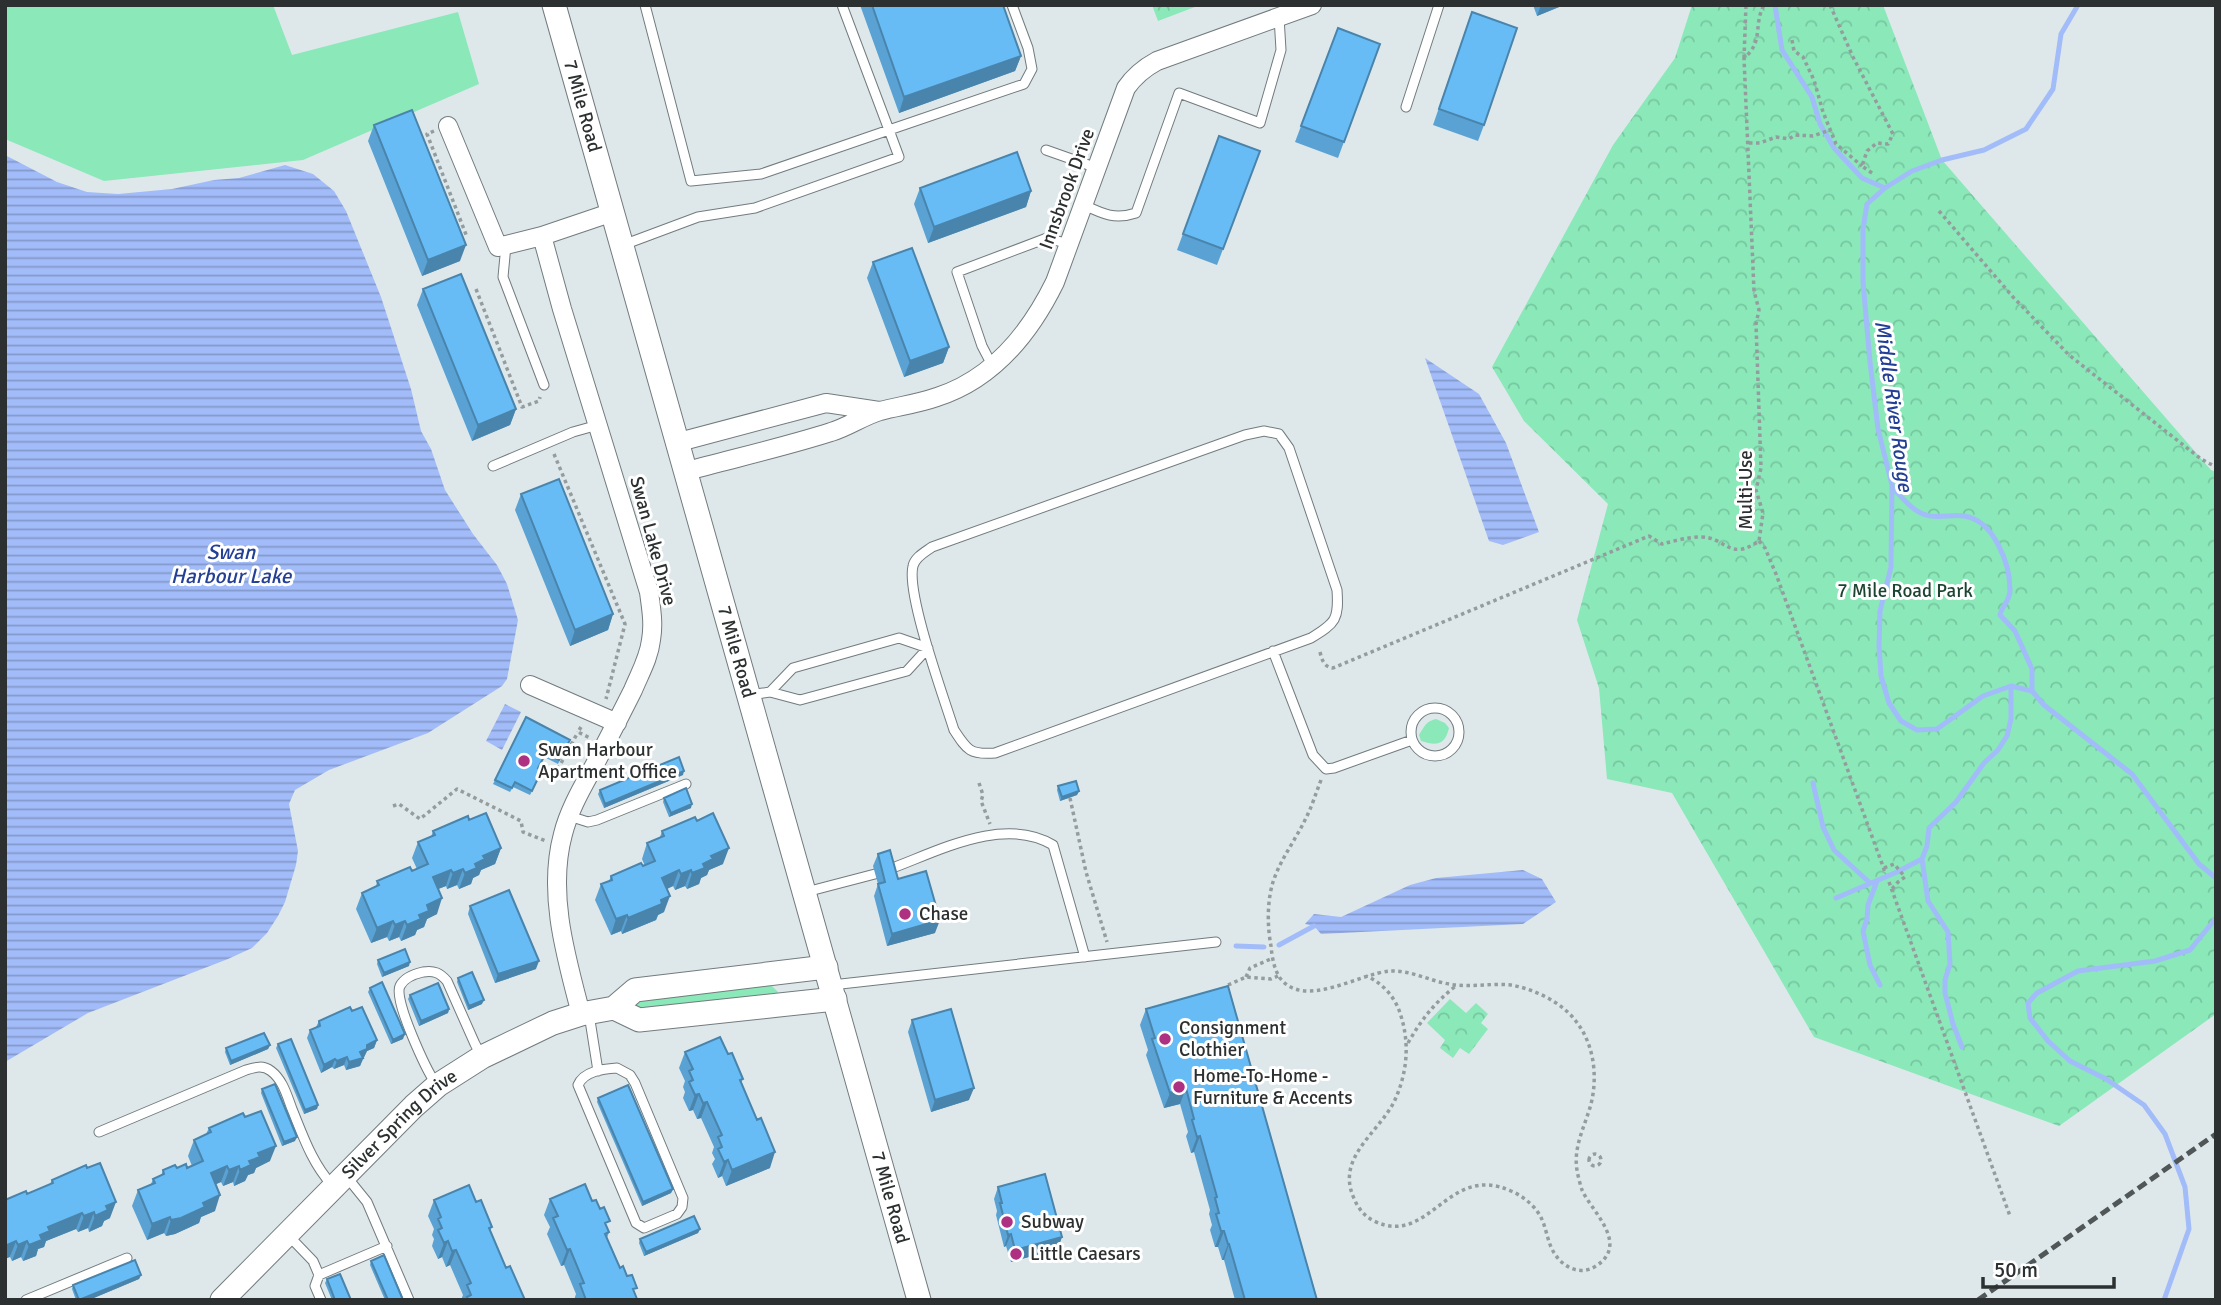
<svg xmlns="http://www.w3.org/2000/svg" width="2221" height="1305" font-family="Signika,sans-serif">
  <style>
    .green { fill: #8ae8b9 }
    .forest { fill: url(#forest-crowns) }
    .water { fill: url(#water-rules) }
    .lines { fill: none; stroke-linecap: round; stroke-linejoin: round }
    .stream { stroke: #a2bcf9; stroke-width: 5 }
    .service-casing { stroke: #727b7d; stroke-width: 11 }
    .minor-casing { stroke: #727b7d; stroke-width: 20 }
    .tertiary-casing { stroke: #727b7d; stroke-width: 25 }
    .path { stroke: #949c9e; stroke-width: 3.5; stroke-dasharray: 3.5 3.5; stroke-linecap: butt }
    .service { stroke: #fff; stroke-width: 9 }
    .minor { stroke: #fff; stroke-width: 18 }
    .tertiary { stroke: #fff; stroke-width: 23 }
    .rail { stroke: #515657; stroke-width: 5; stroke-dasharray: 10 5; stroke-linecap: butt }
    .wall { fill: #59a2d3 }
    .shaded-wall { fill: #4984ac }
    .building { fill: #68bcf5; stroke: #4984ac; stroke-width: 2 }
    .poi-dot { fill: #ad3081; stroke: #fff; stroke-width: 2.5 }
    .labels { text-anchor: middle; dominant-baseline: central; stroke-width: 6; stroke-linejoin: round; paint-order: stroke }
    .street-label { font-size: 19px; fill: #2c3030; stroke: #fff }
    .park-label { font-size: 19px; fill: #1b4531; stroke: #fff }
    .poi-label { font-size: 19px; fill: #2c3030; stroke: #fff; text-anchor: start }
    .water-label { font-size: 21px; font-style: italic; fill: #244096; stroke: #fff }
  </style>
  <defs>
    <pattern id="forest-crowns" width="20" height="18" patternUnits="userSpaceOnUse" patternTransform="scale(1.75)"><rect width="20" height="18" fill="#8ae8b9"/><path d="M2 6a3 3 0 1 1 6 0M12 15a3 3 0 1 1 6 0" fill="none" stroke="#77c79f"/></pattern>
    <pattern id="water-rules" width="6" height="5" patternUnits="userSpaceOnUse" patternTransform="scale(1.75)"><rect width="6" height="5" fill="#a2bcf9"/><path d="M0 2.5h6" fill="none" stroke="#8499ca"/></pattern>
  </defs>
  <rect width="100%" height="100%" fill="#dee8eb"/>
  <path class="green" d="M5,5H273L292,55L458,12L479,84L303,160L104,181L5,139Z
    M1436,719L1445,723L1449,728C1445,745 1437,746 1421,741L1419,735C1424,727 1426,721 1436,719Z
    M771,985L778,992L777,997L639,1012L633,1006L638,998Z"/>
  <path class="forest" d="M1152,5H1200L1158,21Z
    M1692,5H1883L1942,160L2211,470L2216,472V1014L2059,1126L1814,1037L1672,793L1607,779L1599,688L1577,620L1608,504L1524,421L1492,367L1613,145L1675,58Z
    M1450,999L1466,1013L1476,1003L1488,1014L1481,1023L1488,1029L1469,1054L1460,1048L1453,1058L1440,1048L1445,1040L1427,1023Z"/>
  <path class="water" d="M5,155L57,182L87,192L118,194L172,189L214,180L239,178L285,165L313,174L334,191L346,211L381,297L411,389L421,431L431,449L445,490L473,534L497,565L507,584L518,620L507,679L502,686L428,733L329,770L295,790L289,804L298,851L296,865L285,902L278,916L267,933L252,948L228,959L88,1013L5,1062Z
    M1425,358L1479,394L1506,443L1539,532L1503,545L1489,541Z
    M505,704L521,712L502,750L486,741Z
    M1523,870L1542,879L1556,902L1523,924L1321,934L1314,926L1305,924L1314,914L1341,917L1410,885L1436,878Z"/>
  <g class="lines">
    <path class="stream" d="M1775,5L1782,50L1812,97L1820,124L1834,148L1862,178L1885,188
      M2078,5L2061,34L2053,89L2026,129L1984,150L1942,160L1912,171L1885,188L1867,204L1863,229V282L1870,362L1878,429L1892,485L1891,567L1880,611L1879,646L1881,676L1889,703L1901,721L1917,730L1937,729L1983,696L2011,686L2032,691L2044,705L2132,774L2199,864L2216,878
      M1892,487C1902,497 1912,511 1926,515C1938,519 1952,514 1964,516C1994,520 2010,564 2010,590C2010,601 2002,606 2000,615L2015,631L2032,669V691
      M1813,783L1823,827L1834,850L1870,883
      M1922,859L1928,901L1948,932L1950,964L1945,980V993L1953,1024L1962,1047
      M1877,881L1868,905L1867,919L1863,931L1870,965L1880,985
      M1836,898L1897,872L1922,859L1927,846L1929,828L1956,802L1984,763L1998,750L2007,736L2011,719V686
      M1279,945L1314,926
      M1236,946L1264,947
      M2164,1300L2189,1229L2185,1187L2165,1134L2144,1105L2106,1079L2070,1061L2048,1041L2030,1018L2028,1003L2037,993L2078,971L2155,961L2190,950L2216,918"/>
    <defs>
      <path id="service" d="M645,5L691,181L761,174L889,130L842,5
        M1406,107L1439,5
        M1046,150L1097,168
        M1084,205C1103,214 1115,220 1136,213L1179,93L1260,123L1281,50L1279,17
        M506,245L503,277L544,385
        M623,245L698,217L755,208L899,157L889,130L1024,84L1032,69L1028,48L1012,5
        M993,367L982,346L957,272L1047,238L1069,244
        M1264,431L1279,434L1289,448L1337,590C1339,619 1336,623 1311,638L995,753C970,755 967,750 954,730C944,698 906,594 913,566C915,557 925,552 932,547L1245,435Z
        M493,466L573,432L598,425
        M1273,651L1313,755L1326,769L1334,768L1412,740
        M750,695L770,692L800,700L907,671L928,648L899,638L793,668L770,692
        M1411 732a24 24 0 1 1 48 0a24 24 0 1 1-48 0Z
        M569,816L588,822L597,820L686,784
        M887,870C937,852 1003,815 1053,845L1085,957
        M806,892L875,874
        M832,985L1216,942
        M589,1014L598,1071
        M617,1068L630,1075L635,1083L683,1198L682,1207L677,1214L644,1228L636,1223L578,1085C584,1071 603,1069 617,1068Z
        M436,1084C427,1071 393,1000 400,986C404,978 414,974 423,972C434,970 440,973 447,981L475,1044L482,1057
        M99,1132L246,1070C256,1067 263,1065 271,1071C283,1080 287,1096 292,1109C303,1136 312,1163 332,1185
        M346,1176L367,1202L409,1300
        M287,1234L313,1261L319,1275L315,1286L321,1300
        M319,1275L387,1246
        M26,1300L127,1258"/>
      <path id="minor" d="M448,126L498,247L542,236
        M679,442L826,403L879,411
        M687,471C735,458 784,447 831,432C848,427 863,416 880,411C899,406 917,404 937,397C993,379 1030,333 1055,282L1126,88C1135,75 1144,68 1157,61L1312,5
        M530,685L617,723
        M581,1014C566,957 547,893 563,834C569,810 582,788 594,766C607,741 620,716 633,690C640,673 649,658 651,640C654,623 651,608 649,592L562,309L542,236L613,212"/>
      <g id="tertiary">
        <path id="s1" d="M554,5L919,1300"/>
        <path d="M614,1008L639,1020L835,999"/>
        <path id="s2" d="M222,1300L414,1106L438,1085L482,1057L553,1023L581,1014L614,1008L635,990L826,967"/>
      </g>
    </defs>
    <use href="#service" class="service-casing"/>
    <use href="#minor" class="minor-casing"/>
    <use href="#tertiary" class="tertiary-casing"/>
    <path class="path" d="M1830,5L1853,57L1894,136
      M1792,40L1794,51L1803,57L1814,80L1823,112L1836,144L1862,166
      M1744,58L1746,5
      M434,131L427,134L467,237
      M1749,143H1760L1776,137L1789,139L1795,135L1813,136L1830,130
      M1872,173L1862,166L1867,151L1877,143L1888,144L1893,134
      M1939,211L2013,297L2069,355L2201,459L2216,467
      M476,289L522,407L539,401L540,397
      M554,454L625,624L606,699
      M1759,541L1765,548L1776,574L1885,872
      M1320,652C1322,660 1324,667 1333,668L1649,536L1662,544C1674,541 1688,537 1701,537C1726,537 1729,562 1759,541L1763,513L1756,490L1761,468L1756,324L1759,310L1754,291L1744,58C1764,42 1753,25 1764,5
      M581,727L578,732L590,738
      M540,765L570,780
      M552,771L554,767H559L578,732
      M1321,780C1316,793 1312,806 1306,818C1296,839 1282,857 1274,879C1267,899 1267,925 1271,946C1272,957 1274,969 1280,978C1304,1010 1360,973 1390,971C1413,970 1433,983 1456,985C1474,987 1493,983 1511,985C1534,989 1561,1002 1575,1020C1594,1043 1598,1076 1591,1104C1585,1126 1573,1147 1577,1170C1578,1176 1580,1184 1582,1190C1592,1212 1630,1244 1596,1266C1579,1277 1560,1266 1552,1249C1546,1237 1546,1223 1537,1211C1531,1203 1521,1195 1511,1191C1447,1162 1430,1248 1374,1221C1364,1216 1357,1207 1353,1196C1337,1157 1378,1133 1394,1102C1407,1074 1410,1045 1401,1016C1396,998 1383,983 1366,976
      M979,783L983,795L981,801L990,824
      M1070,798L1086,872L1107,942
      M393,806L399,804L420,819L457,789L521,821L523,832L546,841
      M1884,868L1894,864L1905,877L1898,882L1892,889
      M1889,882L2010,1216
      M1246,977L1250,968L1273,958
      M1228,985L1246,977L1271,979L1278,976
      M1408,1043C1421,1020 1435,1002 1457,985
      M1589 1160a6 6 0 1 1 12 0a6 6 0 1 1-12 0Z"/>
    <use href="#service" class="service"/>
    <use href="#minor" class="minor"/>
    <use href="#tertiary" class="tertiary"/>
    <path class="rail" d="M1978,1300L2216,1134"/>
  </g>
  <path class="wall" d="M860,5H1003L1021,56L1015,71L899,113Z
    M1533,5H1564L1537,16Z
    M1472,12L1484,125L1478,141L1433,125Z
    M1338,28L1380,44L1338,158L1295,142Z
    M374,125L460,261L422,276L368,141Z
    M1219,136L1260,151L1217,265L1177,250Z
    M920,188L1031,191L1026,207L928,243L914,204Z
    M873,262L949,347L943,363L904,377L867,278Z
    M423,289L516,409L510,425L472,441L417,305Z
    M521,494L613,614L608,630L570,646L515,510Z
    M570,740L558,764L544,757L539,768L541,774L530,795L513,787L510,792L493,784L495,780Z
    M683,775L604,808L598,794L600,790Z
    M1058,786L1079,791L1077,795L1060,801L1057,790Z
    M664,798L691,808L669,817L663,802Z
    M469,820L501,848L495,864L481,870L479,875L473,878L471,884L459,889L457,885L447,889L446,886L438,889L437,914L427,919L424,927L417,930L415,935L401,941L399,937L389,941L387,937L371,943L356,909L362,893L376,887L377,881L417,869L412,858L418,842L431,837L433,831Z
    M662,831L723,864L709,870L707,875L701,878L699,884L687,889L685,886L675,890L673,886L667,889L664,912L658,915L656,920L622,934L621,931L611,935L595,900L601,884L609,881L611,876L645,866L642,859L647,843L660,837Z
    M878,854L898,879L935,933L887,946L874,896L878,884L873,866Z
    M470,906L536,969L495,983L468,914Z
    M378,960L409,966L382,977L377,964Z
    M458,978L482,1004L468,1010L457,982Z
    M370,988L403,1039L391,1044L368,992Z
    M410,995L449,1009L448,1013L419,1026L408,999Z
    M1146,1009L1317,1300H1235L1224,1260H1222L1218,1247H1215L1210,1230L1212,1225L1209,1214L1210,1210L1194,1152L1191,1153L1186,1136L1188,1132L1180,1104L1164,1108L1146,1055L1148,1050L1140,1025Z
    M912,1020L969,1100L931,1112L908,1032Z
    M319,1021L377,1040L374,1048L367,1051L360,1066L346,1070L344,1065L334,1069L332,1067L321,1073L307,1038L310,1030L316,1027Z
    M278,1044L318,1105L317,1109L304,1114L276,1048Z
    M270,1045L268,1049L230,1065L225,1052L226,1048Z
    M685,1052L728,1054L743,1079L741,1083L770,1168L726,1186L722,1176L718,1178L712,1164L715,1159L712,1153L714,1147L701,1118L697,1119L693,1110L689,1111L683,1098L685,1092L683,1087L685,1081L679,1068Z
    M262,1089L295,1141L282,1146L261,1093Z
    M598,1098L673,1189L671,1193L642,1206L597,1102Z
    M209,1128L270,1161L256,1168L254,1173L248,1175L245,1181L234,1186L233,1182L223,1186L221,1182L216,1184L215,1211L201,1217L199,1223L175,1234L166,1236L164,1233L147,1240L132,1206L138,1190L151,1184L153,1179L161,1176L163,1170L187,1168L192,1166L188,1156L194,1140L206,1134Z
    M52,1180L110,1218L104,1221L102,1226L89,1232L88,1228L78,1232L76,1229L46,1241L44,1247L38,1249L36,1256L23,1261L21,1257L12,1261L10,1257L27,1194L50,1184Z
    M998,1187L1058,1249L1011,1262L1006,1246L1004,1247L996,1215L997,1211L994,1199Z
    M550,1199L592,1201L609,1232L607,1238L620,1268L637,1299L574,1300L576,1294L564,1265L561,1266L547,1234L550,1227L544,1215Z
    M434,1200L476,1202L492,1227L490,1231L506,1268L525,1300H461L463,1295L450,1265L446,1267L442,1257L438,1259L432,1246L434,1239L432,1235L434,1229L428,1216Z
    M700,1229L698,1233L644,1256L639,1243L640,1239Z
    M371,1261L403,1300H385L370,1265Z
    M141,1275L139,1279L89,1300H76L72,1289L73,1285Z
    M327,1279L351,1300H332L325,1283Z"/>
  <path class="shaded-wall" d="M1541,5H1564L1537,16Z
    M1021,56L1015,71L899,113L904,97Z
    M1031,191L1026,207L928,243L934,227Z
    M466,245L460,261L422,276L428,260Z
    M949,347L943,363L904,377L910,361Z
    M516,409L510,425L472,441L478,425Z
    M613,614L608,630L570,646L575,630Z
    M684,771L683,775L604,808L605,804Z
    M1079,791L1077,795L1060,801L1062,797Z
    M692,804L691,808L669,817L671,813Z
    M501,848L495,864L481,870L479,875L473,878L471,884L459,889L465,873L483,856Z
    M729,848L723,864L709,870L707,875L701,878L699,884L687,889L692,873L711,856Z
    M463,869L457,885L447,889L453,873Z
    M451,870L446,886L428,893L433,877Z
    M679,870L673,886L656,894L662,878Z
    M691,870L685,886L675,890L681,874Z
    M670,896L664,912L658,915L656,920L622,934L628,918Z
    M442,898L437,914L427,919L424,927L417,930L415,935L401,941L407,925L419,915L427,905Z
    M627,915L621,931L611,935L616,919Z
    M940,920L935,933L887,946L892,934Z
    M393,921L387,937L371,943L377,928Z
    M405,921L399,937L389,941L395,925Z
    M539,961L536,969L495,983L498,974Z
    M410,962L409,966L382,977L384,973Z
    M484,1000L482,1004L468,1010L469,1006Z
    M449,1009L448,1013L419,1026L421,1021Z
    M405,1034L403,1039L391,1044L393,1040Z
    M377,1040L374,1048L367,1051L364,1057L362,1058H363L360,1066L346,1070L349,1062L367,1045Z
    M270,1045L268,1049L230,1065L231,1061Z
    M347,1057L344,1065L334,1069L337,1061Z
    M335,1059L332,1067L321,1073L324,1065Z
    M974,1088L969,1100L931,1112L935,1100Z
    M1186,1088L1180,1104L1164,1108L1170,1093Z
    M699,1094L693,1110L689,1111L695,1095Z
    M707,1102L701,1118L697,1119L703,1103Z
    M318,1105L317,1109L304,1114L305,1110Z
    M1200,1136L1194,1152L1191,1153L1197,1137Z
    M297,1137L295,1141L282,1146L284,1142Z
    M276,1146L270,1161L256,1168L254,1173L248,1175L245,1181L234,1186L240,1170L258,1153Z
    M775,1152L770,1168L726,1186L732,1170Z
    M728,1160L722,1176L718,1178L724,1162Z
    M227,1166L221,1182L205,1189L211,1173Z
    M239,1166L233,1182L223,1186L229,1170Z
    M673,1189L671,1193L642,1206L643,1202Z
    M220,1195L215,1211L201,1217L199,1223L175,1234L166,1236L171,1220L203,1203Z
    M116,1202L110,1218L104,1221L102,1226L89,1232L95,1216L106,1206Z
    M94,1212L88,1228L78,1232L84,1216Z
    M82,1213L76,1229L46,1241L44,1247L38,1249L36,1256L23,1261L29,1245L48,1227Z
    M170,1217L164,1233L147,1240L152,1224Z
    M700,1229L698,1233L644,1256L646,1252Z
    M1221,1231H1224L1218,1247H1215Z
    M1011,1234L1006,1246L1004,1247L1008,1235Z
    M1062,1237L1058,1249L1011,1262L1015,1250Z
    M16,1241L10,1257L5,1259V1246Z
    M27,1241L21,1257L12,1261L18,1245Z
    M448,1241L442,1257L438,1259L444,1243Z
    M1228,1244H1229L1224,1260H1222Z
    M570,1249L564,1265L561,1266L567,1250Z
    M456,1250L450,1265L446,1267L452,1251Z
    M141,1275L139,1279L89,1300H81Z"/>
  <path class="building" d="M872,5H1003L1021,56L904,97Z
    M1472,12L1517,28L1484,125L1439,109Z
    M1338,28L1380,44L1344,142L1301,126Z
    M412,110L466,245L428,260L374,125Z
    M1219,136L1260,151L1223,249L1183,234Z
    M1017,152L1031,191L934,227L920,188Z
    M912,248L949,347L910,361L873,262Z
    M461,274L516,409L478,425L423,289Z
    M559,479L613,614L575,630L521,494Z
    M526,717L570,740L559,760L546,753L538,768L542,770L532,791L515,782L512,788L495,780Z
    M679,757L684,771L605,804L600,790Z
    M1076,781L1079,791L1062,797L1058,786Z
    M686,788L692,804L671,813L664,798Z
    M486,813L501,848L483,856L485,859L475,864L477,868L465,873L463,869L453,873L451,870L433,877L442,898L427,905L429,911L419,915L421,919L407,925L405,921L395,925L393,921L377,928L362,893L379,885L377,881L410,867L412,871L428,864L418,842L435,835L433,831L468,816L469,820Z
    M713,813L729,848L711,856L713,859L703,864L705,868L692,873L691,870L681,874L679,870L662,878L670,896L661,900L662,904L628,918L627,915L616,919L601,884L612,880L611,876L641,863L643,866L655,861L647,843L664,836L662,831L695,817L697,821Z
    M890,850L898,879L926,871L940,920L892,934L878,884L885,882L878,854Z
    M509,890L539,961L498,974L470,906Z
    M405,949L410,962L384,973L378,960Z
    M472,972L484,1000L469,1006L458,978Z
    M382,982L405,1034L393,1040L370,988Z
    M438,983L449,1009L421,1021L410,995Z
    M1228,986L1317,1300H1245L1229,1244H1228L1224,1231H1221L1216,1214L1219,1213L1215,1198L1217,1197L1200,1136L1197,1137L1192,1120L1194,1119L1186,1088L1170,1093L1152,1039L1155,1038L1146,1009Z
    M350,1007L352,1011L362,1007L377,1040L367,1045V1049L360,1052L363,1058L349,1062L347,1057L337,1061L335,1059L324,1065L310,1030L320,1026L319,1021Z
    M951,1009L974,1088L935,1100L912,1020Z
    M264,1033L270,1045L231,1061L226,1048Z
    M720,1037L728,1054L732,1053L743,1079L740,1080L757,1120L761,1118L775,1152L732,1170L728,1160L724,1162L718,1149L722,1147L718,1137L722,1135L707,1102L703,1103L699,1094L695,1095L689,1082L693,1080L689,1071L693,1069L685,1052Z
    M291,1039L318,1105L305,1110L278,1044Z
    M275,1084L297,1137L284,1142L262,1089Z
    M628,1085L673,1189L643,1202L598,1098Z
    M261,1111L276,1146L258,1153L260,1157L249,1161L251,1165L240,1170L239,1166L229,1170L227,1166L211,1173L220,1195L203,1203L205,1207L181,1218L171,1220L170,1217L152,1224L138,1190L155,1183L153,1179L164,1174L163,1170L175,1165L177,1168L186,1164L187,1168L203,1161L194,1140L211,1132L209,1128L243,1113L245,1117Z
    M100,1163L116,1202L106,1206L108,1210L95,1216L94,1212L84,1216L82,1213L48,1227L50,1231L40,1235L42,1240L29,1245L27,1241L18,1245L16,1241L5,1246V1200L26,1191L27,1194L53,1183L52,1180L86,1165L87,1168Z
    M1045,1174L1062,1237L1015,1250L1011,1234L1008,1235L1000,1203H1002L998,1187Z
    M585,1184L592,1201L596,1200L600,1209L604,1207L610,1221L605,1223L609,1232L605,1234L620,1268L623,1266L627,1276L632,1275L637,1288L633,1289L637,1299L586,1300L580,1284L584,1283L570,1249L567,1250L553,1218L558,1216L550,1199Z
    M469,1185L476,1202L481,1200L492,1227L489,1228L506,1268L510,1266L525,1300H469L467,1297L471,1295L467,1285L471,1283L456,1250L452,1251L448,1241L444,1243L438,1230L442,1228L438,1219L441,1217L434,1200Z
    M694,1216L700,1229L646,1252L640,1239Z
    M384,1255L403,1300H388L371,1261Z
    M135,1260L141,1275L79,1300L73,1285Z
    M340,1274L351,1300H335L327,1279Z"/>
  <g class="poi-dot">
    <circle cx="524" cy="761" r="7"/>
    <circle cx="905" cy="914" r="7"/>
    <circle cx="1165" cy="1039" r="7"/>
    <circle cx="1179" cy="1087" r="7"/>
    <circle cx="1007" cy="1222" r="7"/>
    <circle cx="1016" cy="1254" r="7"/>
  </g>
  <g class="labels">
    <g class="street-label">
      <text stroke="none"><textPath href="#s1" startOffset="105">7 Mile Road</textPath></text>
      <text transform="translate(1067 189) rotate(-70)">Innsbrook Drive</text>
      <text transform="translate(1746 490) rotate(-90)">Multi-Use</text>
      <text transform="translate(653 541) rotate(75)">Swan Lake Drive</text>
      <text stroke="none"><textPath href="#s1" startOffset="672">7 Mile Road</textPath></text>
      <text stroke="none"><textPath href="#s2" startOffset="250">Silver Spring Drive</textPath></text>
      <text stroke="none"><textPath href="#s1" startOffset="1239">7 Mile Road</textPath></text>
    </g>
    <g class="park-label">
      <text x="1905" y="591">7 Mile Road Park</text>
    </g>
    <g class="poi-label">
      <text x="538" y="750">Swan Harbour<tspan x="538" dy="22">Apartment Office</tspan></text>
      <text x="919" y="914">Chase</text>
      <text x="1179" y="1028">Consignment<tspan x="1179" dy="22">Clothier</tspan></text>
      <text x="1193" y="1076">Home-To-Home -<tspan x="1193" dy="22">Furniture &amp; Accents</tspan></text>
      <text x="1021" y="1222">Subway</text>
      <text x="1030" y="1254">Little Caesars</text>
    </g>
    <g class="water-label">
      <text transform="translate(1894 406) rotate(82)">Middle River Rouge</text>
      <text x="231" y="552">Swan<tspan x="231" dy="24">Harbour Lake</tspan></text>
    </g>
  </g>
  <rect width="2221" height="1305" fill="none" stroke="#2c3030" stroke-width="14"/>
  <path d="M1983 1277v10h131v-10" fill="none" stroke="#2c3030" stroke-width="3.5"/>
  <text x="1994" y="1277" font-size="21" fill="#2c3030" stroke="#ffffff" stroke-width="5" paint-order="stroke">50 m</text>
</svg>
